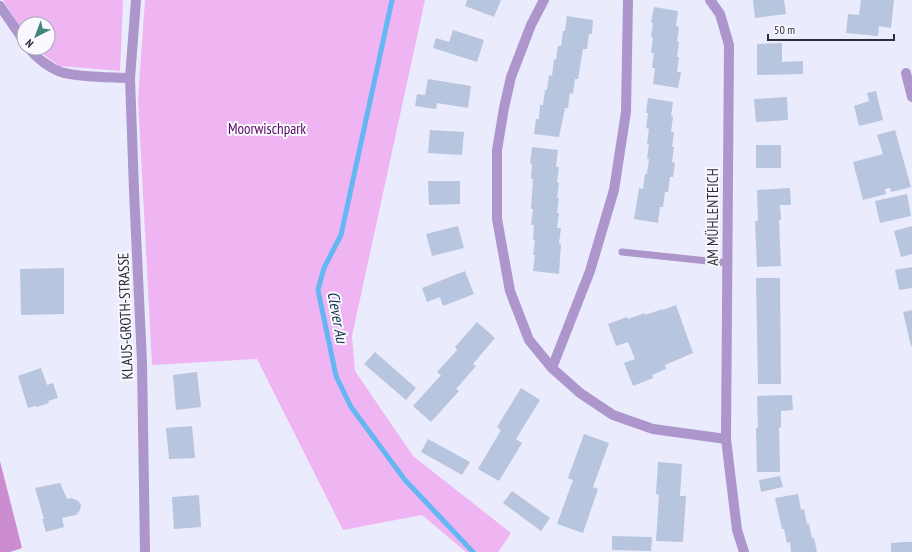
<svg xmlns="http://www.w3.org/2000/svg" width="912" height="552" font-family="'PT Sans Narrow',sans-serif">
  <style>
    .green { fill: #efb5f3 }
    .forest { fill: #cc8cd0 }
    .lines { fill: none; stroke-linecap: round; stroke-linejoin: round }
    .stream { stroke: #64b7f2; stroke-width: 5 }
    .building { fill: #b8c5de }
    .service { stroke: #ac96cb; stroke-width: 7 }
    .minor { stroke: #ac96cb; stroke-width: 10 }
    .labels { text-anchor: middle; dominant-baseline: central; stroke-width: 4; stroke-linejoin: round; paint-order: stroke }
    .park-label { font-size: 15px; fill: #5a0a61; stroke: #f9f9ff }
    .street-label { font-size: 15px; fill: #2e2e39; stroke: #f9f9ff }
    .water-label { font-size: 16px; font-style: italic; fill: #13364f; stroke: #f9f9ff }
  </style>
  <rect width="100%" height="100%" fill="#eaebfc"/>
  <path class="green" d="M3,0H123L120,71L60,66L44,55L36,48H48V24H24V33Z
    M145,0H425L352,336L355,371L413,456L511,533L498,552H466L422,515L343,530L257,359L152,365L138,99Z"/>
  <path class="forest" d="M0,461L22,548L10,552H0Z"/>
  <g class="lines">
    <path class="stream" d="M392,0L341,235L324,268L318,290L336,376L351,407L405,480L473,552"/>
  </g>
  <path class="building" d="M467,0H501L494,17L465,6Z
    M753,0H784L786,14L755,18Z
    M861,0H894L891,28L879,26L878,36L846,33L848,14L859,15Z
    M654,7L678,11L676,26L679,27L677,41L679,42L677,57H679L677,72H681L678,88L653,84L655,68H652L654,53H651L653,38L651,37L653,23L651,22Z
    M567,16L593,20L592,34H589L587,49H583L578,79H575L573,94L570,93L568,108H565L559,137L534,134L536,119H539L540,105H543L545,90H547L549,75L552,76L554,59L556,60L558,46H561L563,31H565Z
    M453,30L484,40L477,62L433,48L436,38L449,42Z
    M782,43V62L803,61V74L757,75V44Z
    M428,79L471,86L468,108L437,103L436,109L415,106L417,94L425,95Z
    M876,91L883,120L859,126L854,106L869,101L867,93Z
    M787,97L788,120L756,122L754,99Z
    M648,98L673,102L671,116L673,117L671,132H674L672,147H674L672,162L675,163L673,177H670L668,192H665L663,207H660L658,223L634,219L639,188L643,189L645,174H647L649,159H647L649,144H647L649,129L646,128L648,113H646Z
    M430,130L464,132L462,155L428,153Z
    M895,130L911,187L891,192L890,188L885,189L886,194L863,200L853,162L883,154L877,135Z
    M756,145H781V168H756Z
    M532,147L558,150L556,167H559L557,182L559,183L557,198H559L557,213H559L557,228H561L559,243L561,244L559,274L533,271L535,255H533L535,240H533L534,225H531L533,209H531L533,179H531L532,164L530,163Z
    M428,181H460V204L429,205Z
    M790,188L791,205H780L781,220H779L781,266L757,267L755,221H758L757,190Z
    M907,194L911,216L880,223L875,201Z
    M458,226L464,248L432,256L426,234Z
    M912,226V254L901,257L894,231Z
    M912,267V288L899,290L895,270Z
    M64,268V314L21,315L20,269Z
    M465,271L474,294L443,306L440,297L427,302L422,288Z
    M756,278H780L781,384H758Z
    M676,305L693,353L665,365L666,369L652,375L653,378L633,386L624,363L635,359L628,342L616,346L608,324L627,317L628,319L645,313V315L663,309V310Z
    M912,310V346H911L903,312Z
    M477,322L495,338L473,364L476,366L456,389L459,391L431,422L413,406L441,375L437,372L457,350L455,347Z
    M375,352L416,388L406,400L364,364Z
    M41,368L47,385L53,383L58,398L48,401L49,403L37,407L36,406L28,408L18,376Z
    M197,372L201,407L176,410L173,375Z
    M521,388L540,400L516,439L522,443L499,481L478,469L501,430L497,427Z
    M792,395L793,410L781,411V427L779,428L780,472H757L756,428H758L757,396Z
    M192,426L195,458L169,459L166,428Z
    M584,434L609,443L593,487L598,489L583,533L557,524L573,480L568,478Z
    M428,439L470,462L462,475L421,452Z
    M658,462L682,464L680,496H686L683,542L656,541L659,495L656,494Z
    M780,476L783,487L761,492L759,480Z
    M60,483L67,499L71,498L77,500L81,504L80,510L76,515L62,518L64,527L46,532L42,519H44L35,488Z
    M512,491L550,518L541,531L503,503Z
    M798,494L801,510L804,509L807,524H809L812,538H814L817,552H791L790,542L787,543L784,529H782L775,498Z
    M199,495L201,527L174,529L172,497Z
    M612,536L652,537L651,551L612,550Z
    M904,542H912V552H891V543Z"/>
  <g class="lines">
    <path class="service" d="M622,252L727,263"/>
    <path class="minor" d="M136,0L130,78L134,191L142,362L145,552
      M544,0L531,25L511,77L504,108L497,150V219L510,291L529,340L552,368L580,393L613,415L653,429L726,439
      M710,0L720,14L729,45L726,439L737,530L744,552
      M0,6L24,41
      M29,48C36,58 50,68 61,72C80,78 110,77 130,78
      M906,73L912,97
      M552,368L590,271L614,190L626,112L628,0"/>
  </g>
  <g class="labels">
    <g class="park-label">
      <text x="267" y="128">Moorwischpark</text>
    </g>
    <g class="street-label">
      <text transform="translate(712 217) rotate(-90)">AM MÜHLENTEICH</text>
      <text transform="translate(125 316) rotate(-92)">KLAUS-GROTH-STRASSE</text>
    </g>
    <g class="water-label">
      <text transform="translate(338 317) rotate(80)">Clever Au</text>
    </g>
  </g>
  <g transform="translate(36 36) rotate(222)"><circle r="19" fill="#f9f9ff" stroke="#a8a8b0"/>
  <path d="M0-3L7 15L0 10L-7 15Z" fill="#44877a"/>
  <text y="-6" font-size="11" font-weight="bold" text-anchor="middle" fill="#2e2e39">N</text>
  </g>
  <path d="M768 34v6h126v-6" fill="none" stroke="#2e2e39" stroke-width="2"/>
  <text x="774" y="34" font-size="12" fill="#2e2e39" stroke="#f9f9ff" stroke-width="3" paint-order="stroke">50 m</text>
</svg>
